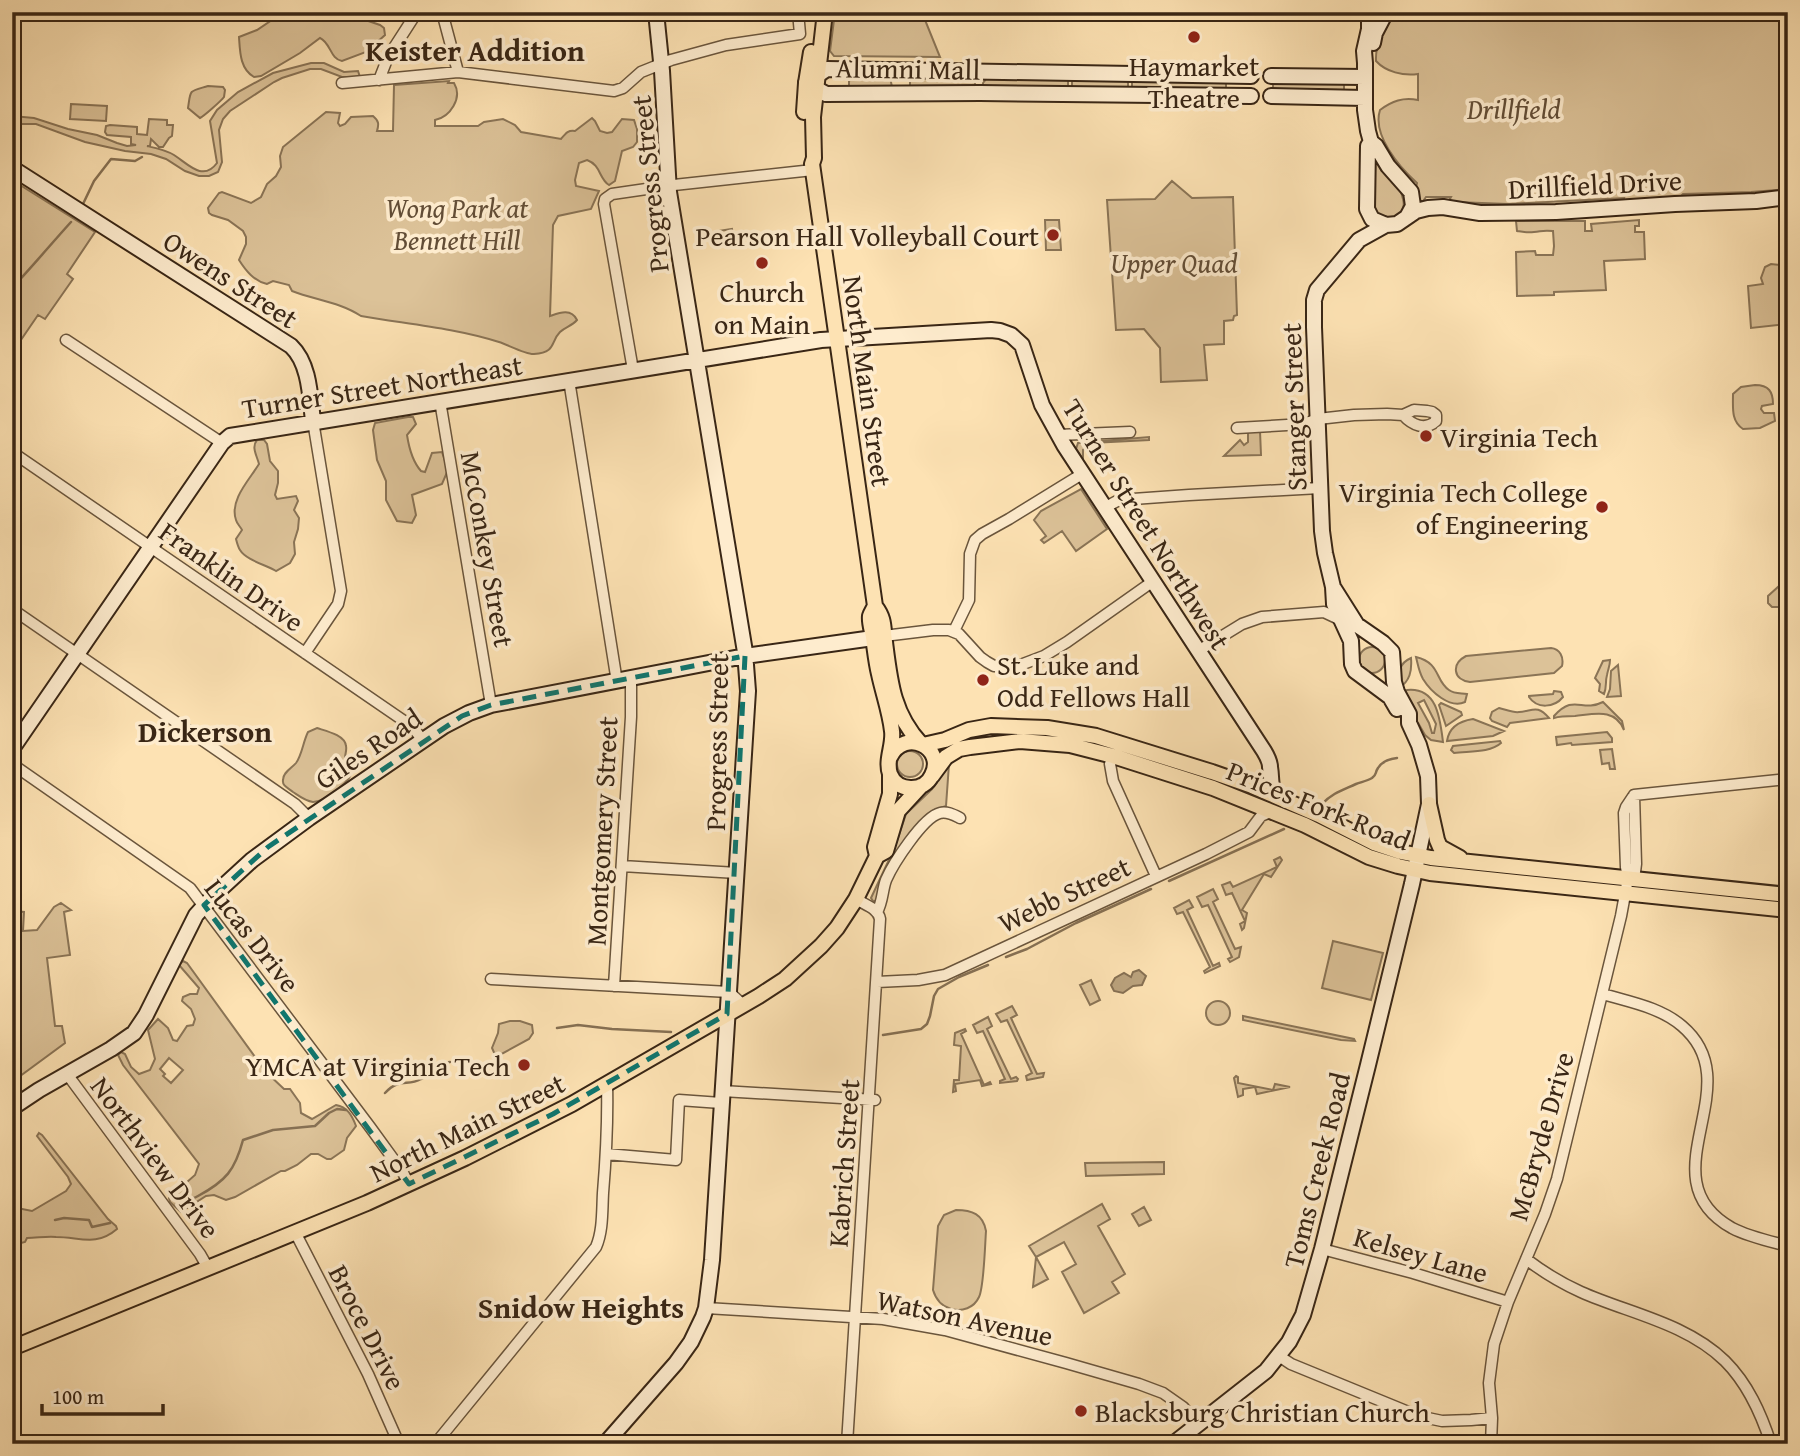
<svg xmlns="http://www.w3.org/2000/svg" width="1800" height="1456" font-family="'Gentium Book Plus',serif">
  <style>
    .green { fill: #dcc298; stroke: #8a7456; stroke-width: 2; fill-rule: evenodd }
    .water { fill: #baa27d; stroke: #867053; stroke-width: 2 }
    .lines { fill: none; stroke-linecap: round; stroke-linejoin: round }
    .stream { stroke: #867053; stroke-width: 2.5 }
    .street-casing { stroke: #6a553c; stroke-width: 13 }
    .secondary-casing { stroke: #392615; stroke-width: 18 }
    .primary-casing { stroke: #392615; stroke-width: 18 }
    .street { stroke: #feecce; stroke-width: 10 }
    .secondary { stroke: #feecce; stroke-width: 14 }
    .primary { stroke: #fde2b3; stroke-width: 14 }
    .marked { fill: none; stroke: #0f766e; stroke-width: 5; stroke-dasharray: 14 9; stroke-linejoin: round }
    .poi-dot { fill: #8f2418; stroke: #feecce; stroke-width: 2.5 }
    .labels { text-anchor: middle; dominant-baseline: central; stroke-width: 7; stroke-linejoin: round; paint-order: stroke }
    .poi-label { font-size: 28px; fill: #392615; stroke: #feecce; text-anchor: end }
    .street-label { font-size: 28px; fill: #392615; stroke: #feecce }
    .park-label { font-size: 28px; font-style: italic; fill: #624d36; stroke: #feecce }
    .neighbourhood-label { font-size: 30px; font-weight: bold; fill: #392615; stroke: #feecce }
  </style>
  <rect width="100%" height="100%" fill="#fde2b3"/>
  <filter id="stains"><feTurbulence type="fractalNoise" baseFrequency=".00286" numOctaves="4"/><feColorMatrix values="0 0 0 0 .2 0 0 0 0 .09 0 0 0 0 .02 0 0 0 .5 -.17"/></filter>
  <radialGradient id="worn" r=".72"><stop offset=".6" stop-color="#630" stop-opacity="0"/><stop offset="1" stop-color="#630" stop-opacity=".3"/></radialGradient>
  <path class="green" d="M309,12H342L380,25L384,28L385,35L366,52L342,61C330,59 331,43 320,38L300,53L261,76L254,77C240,69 240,52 239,37L257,30L272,20L305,15Z
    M835,12H924L925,20L940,57L834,56L830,51Z
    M1395,12H1788V189L1751,192L1683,194L1678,199L1622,204L1624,198L1508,204L1456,202L1447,204L1451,197H1426L1419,207L1415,191L1417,183C1399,167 1372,135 1380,110C1392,101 1403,97 1418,100V74C1403,76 1386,72 1376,61C1375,42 1386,27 1395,12Z
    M311,63H324L344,72L358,71L360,77H342L321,69H310L282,78L274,82L230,111L223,119L219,130L222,162L218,172L209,176H199L185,171L166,159L151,154L125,151L85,142L36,124H14L13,116L34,118L68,129L97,135L117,143L127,146L136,145L131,144V137L107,135L105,132L106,126L110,125L137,127V134L147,135L149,119L167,120V125H173L172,136L169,138L163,147H159L151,139L150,146H147C156,148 166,150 174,155C188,164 203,182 217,163L210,121L217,110L238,92L273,73Z
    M855,76L890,77L892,87L852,90L849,86V81Z
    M910,77L971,78L975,82V87L910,91Z
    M987,78H1068V92L983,86V83Z
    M1072,78L1128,79V93L1072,92Z
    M1132,79L1226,80V94L1132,93Z
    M1273,80L1344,81V95L1273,94Z
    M449,81L448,83H454C463,98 450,117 435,120V126H478L484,122L503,119L515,125L521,132L561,139C566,133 568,130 575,131L592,118L595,121L600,131L607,133L612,132L622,119L634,120L637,129V142L633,147L622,151L615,181L609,185C599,179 601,165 587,160L579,163L575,180L576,186L599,191L591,209L558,216L553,225L550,316C559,313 571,308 577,320C572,326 565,327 560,332C550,342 557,352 534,354C527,355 508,345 499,342C455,328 407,324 361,316C340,302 315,300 292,291L289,285L273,281L267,284C254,281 246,271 239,260L246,244V237L243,231L228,220L212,215L209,213L208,208L219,193L222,192L251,203L261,197L267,184L276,176L281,167L280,156L283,147L326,112L340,113L338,123L340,126L345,124L351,117L373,116C379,121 379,124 377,131H393L394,85Z
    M208,86L223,87L225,90L224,97C221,101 204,116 200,118L188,108C191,89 188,92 208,86Z
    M71,104L107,106L106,121L70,119Z
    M1372,147C1383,163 1399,180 1403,199C1409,222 1375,225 1371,202C1369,187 1372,163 1372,147Z
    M12,180L95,232L67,274L73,279L45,319L38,315L12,353Z
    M1172,181L1192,198L1233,197L1237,315L1234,316L1233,320L1224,321V344L1204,345L1207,380L1161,382L1160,348L1144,329L1116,330L1107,200L1155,199Z
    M1045,220H1059L1061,250H1046Z
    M1639,220V226H1635V232H1644L1645,259L1604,261L1606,290L1554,292V295L1517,296L1516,252L1535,251L1536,255H1553L1554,246L1553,231C1543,230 1543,231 1534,232C1527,233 1523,232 1517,231L1516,221H1585V231H1592L1591,224Z
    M732,229L734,244L720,246L718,231Z
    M1788,247V324L1751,328L1748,286L1763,284L1761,278L1765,267L1771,264L1780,265L1783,258L1782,248Z
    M1755,385C1769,385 1773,392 1773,404L1762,406L1761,409L1764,413H1774L1775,421L1760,428L1743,429C1731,421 1733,408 1733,394L1741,387Z
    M408,417H413L416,424L407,435C409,448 412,461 421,471L425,472L432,453L442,452L448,470L442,484L412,495L416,515L412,523L397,521L386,500V481L377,460L373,430L375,423Z
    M1260,431L1261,455L1224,456L1240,440L1244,445L1248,442V432Z
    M1149,437V440L1091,443L1083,450V459L1076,449L1078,443Z
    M257,440H264L267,444L270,461L278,471V483L275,495L277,499L296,496L298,501L294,510L299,518L298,529L294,542L295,554L290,563L276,571C266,565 246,560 240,550C238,547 237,543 236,539L242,530C240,526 237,524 236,520C229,500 250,479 259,464C257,456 251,447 257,440Z
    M1081,489L1107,529L1076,551L1062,531L1044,543L1041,540L1046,536L1034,520L1041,511Z
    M1788,578V607H1772L1768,603V596Z
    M1359 660a13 13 0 1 1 26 0a13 13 0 1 1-26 0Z
    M1551,648C1560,649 1564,657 1562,666L1554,673L1470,682C1453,680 1451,664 1466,656Z
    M1416,657C1441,663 1435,681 1449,690C1454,694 1461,693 1467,694L1465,702C1450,709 1431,692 1423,679C1419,672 1418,665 1416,657Z
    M1411,658C1412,671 1410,681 1399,688C1399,675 1397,664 1411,658Z
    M1610,660C1610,666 1608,669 1607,675C1605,682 1607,687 1604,694L1599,691L1600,684L1595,678L1603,661Z
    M1618,665L1621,696L1607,697L1610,689L1611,671Z
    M1407,690C1437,687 1440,718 1443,742L1431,740L1425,735L1401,693ZM1424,700L1436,724L1434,733H1432L1429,723L1418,703Z
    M1554,691L1561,692L1563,697C1554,708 1537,709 1529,697V696L1553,694Z
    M1603,702L1622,721L1624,730C1615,708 1595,714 1575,716C1567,716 1560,716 1554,718V716C1575,693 1581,713 1603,702Z
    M1441,703L1461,712L1462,715L1446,726L1439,705Z
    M1499,708C1507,710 1514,713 1519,712C1533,711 1537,704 1549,718L1510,723L1507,727L1492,721L1490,718L1492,712Z
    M1473,719L1504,731L1493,736L1447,741C1449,727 1460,721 1473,719Z
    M317,728C326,731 345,735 346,746C347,750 345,754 345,758L354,768C351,781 326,802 313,802C305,801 299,796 293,792C288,788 282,786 283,780C283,772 292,768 296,763C302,755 303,742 308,732Z
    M1607,732L1612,738V742L1572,745L1571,743L1557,745L1556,737Z
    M1500,741L1501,743C1490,753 1469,751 1454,753L1451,750L1453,746Z
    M1612,749L1615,769H1610L1609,763L1602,764L1600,750Z
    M897 764a13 13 0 1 1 26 0a13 13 0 1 1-26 0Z
    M949,764L946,806L932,811L919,822L888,866L877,901H873L871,898L895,847L906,814L932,789Z
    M1280,857L1282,860L1271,877L1264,874L1242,910L1247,913L1244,928L1242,930L1240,924L1245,921L1232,893L1226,895L1222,885L1230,882L1233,887L1277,867L1274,860Z
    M1213,889L1218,899L1213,902L1235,949L1241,947L1239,957L1230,962L1228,959L1232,957L1208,905L1202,907L1197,897Z
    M1189,900L1193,907L1187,910L1213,966L1219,963L1220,966L1205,973L1204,971L1210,967L1183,912L1177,914L1174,908Z
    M61,903L71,910L64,912L70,955L47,958L55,1026H62L65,1043L12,1082V932L17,931H13L14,911L24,912L23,931L37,930L54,907Z
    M1333,941L1383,953L1371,1000L1322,988Z
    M183,961L187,963L266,1072L284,1089H290L300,1103L301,1113L312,1119L336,1105C347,1107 352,1115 356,1126L347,1138L344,1150L331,1159H327L318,1154H311L297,1165L285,1171H281L235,1197L226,1200L214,1195L206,1196L181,1212L170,1202L169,1198L195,1175L199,1164L123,1065L118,1055L121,1052L125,1054L131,1067L139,1074L150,1070L155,1059L148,1030L158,1019L168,1028L173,1040L177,1041L187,1026L193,1025L195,1019L191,1009L182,1001L183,997L190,994H197L199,988L179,965ZM169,1058L183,1070L171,1083L163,1076L165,1074L160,1069Z
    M1091,980L1100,1000L1090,1005L1080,985Z
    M1206 1013a12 12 0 1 1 24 0a12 12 0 1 1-24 0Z
    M1012,1006L1017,1015L1011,1018L1037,1074L1044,1073L1043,1077L1027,1080L1026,1076L1032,1073L1007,1020L1001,1022L996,1014Z
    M1243,1016L1354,1039L1355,1041L1341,1040L1243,1020Z
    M988,1017L992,1026L987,1029L1011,1079L1016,1077L1018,1079L1017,1081L1000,1083V1081L1005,1079L983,1031L977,1033L973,1025Z
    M510,1021H520L532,1025L533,1033L529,1039L496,1057L492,1048L498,1033L499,1024Z
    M965,1029L966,1031L961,1034L984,1085L990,1082L991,1084L982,1086L980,1080L955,1084L956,1091L953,1092L954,1080H959L961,1046L954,1045L955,1033Z
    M1236,1076L1238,1077V1083L1273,1090L1275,1084L1290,1087L1257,1094L1255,1087L1243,1089V1095L1238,1097L1234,1078Z
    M39,1133L42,1135L108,1219L116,1226L117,1229C96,1247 80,1237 56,1237C47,1236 37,1238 27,1238L25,1242L21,1243L12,1241V1207L32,1211L66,1191L71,1184L68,1177L37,1136Z
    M1164,1162V1174L1086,1176L1085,1163Z
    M1102,1204L1110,1219L1098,1226L1125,1274L1112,1282L1119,1293L1084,1313L1062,1272L1076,1264L1064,1242L1036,1257L1048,1279L1033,1287L1036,1257L1029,1246Z
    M1144,1207L1151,1220L1139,1226L1132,1214Z
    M956,1210C972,1210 983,1214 986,1231C985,1244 984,1287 979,1297C974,1308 962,1312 951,1309C941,1306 936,1300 933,1290L938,1226L944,1215Z"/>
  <path class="water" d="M1139,970L1146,976L1142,985L1133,986L1123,993L1114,991L1111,985L1115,978L1124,973L1131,977L1133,972Z"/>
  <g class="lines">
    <path class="stream" d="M83,204L94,181L111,159L135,161L142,157
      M12,288C32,267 51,244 71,222
      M1322,804C1332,793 1343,790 1356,784C1361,782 1367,781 1372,778C1378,773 1374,774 1378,768C1382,761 1389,759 1397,758
      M1169,881L1284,829
      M1006,957L1027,949L1076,923L1151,889
      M557,1028L578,1025L612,1029L671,1032
      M883,1035L921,1029L927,1024L930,1016L934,996L938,989L959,977L988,965
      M385,1093C400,1077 407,1087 421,1079C432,1074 437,1062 450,1062
      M176,1204C183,1201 191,1200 198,1196C226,1181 235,1170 243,1140L273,1130L315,1126L329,1113L337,1109L346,1110
      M55,1220L64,1218L89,1220L92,1227L110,1223"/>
    <defs>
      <path id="street" d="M442,12L458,72
        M379,80L388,57L417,12
        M342,83L458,72L614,91L623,88L641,72L671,60L726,45L800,34L798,12
        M66,340L222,443
        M633,370L604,204L605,199L612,194L674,185L813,170
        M569,380L617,682
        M440,401L491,705
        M1414,410L1427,411L1432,412L1436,415V421C1425,431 1412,425 1403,415Z
        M1237,428L1304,424L1318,419L1354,415L1387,414L1403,415
        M1058,435L1130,432
        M12,452L407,723L415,730L423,741
        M1104,508L1119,500L1189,495L1320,488
        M12,609L295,804L309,818
        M954,631L969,600L970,554L975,540L982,534L1009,519L1082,474
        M884,636L933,630H949L959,634L980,657L987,662L994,666L1015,667L1044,656L1067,642L1152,582
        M1198,651L1242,624L1262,617L1324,612L1341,620
        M305,653L338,604L341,591L313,421
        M1113,756L1110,764L1113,781L1156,876
        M12,764L190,888L370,1127L402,1171L409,1184
        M622,866L737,873
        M1628,878L1635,872L1636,864L1634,795
        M877,912C883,901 882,891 886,880C893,864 923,817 940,813C947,811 954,815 960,818
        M491,979L729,992L743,1005
        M877,982L918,980L945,975L1206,854L1249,832L1261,816L1273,811
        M614,986L631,717V679
        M1603,994C1629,1002 1660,1007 1682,1026C1753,1086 1643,1178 1732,1228C1749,1237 1769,1241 1788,1246
        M67,1074L200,1254L208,1268
        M722,1091L875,1100
        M606,1154L676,1160L679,1100L721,1103
        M295,1232L368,1374L399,1444
        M1322,1249L1413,1273L1508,1302
        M1526,1259C1543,1272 1561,1283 1581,1292C1628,1313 1686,1323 1725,1361C1748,1384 1761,1413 1771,1444
        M706,1308L883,1319L945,1330L1066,1363L1139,1384L1163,1393L1183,1407L1198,1425
        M1279,1356L1291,1364L1418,1416L1442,1421L1471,1420L1492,1418
        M440,1438L596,1247C603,1231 602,1211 603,1193C606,1157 608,1120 607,1083
        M847,1444L880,919C878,908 865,905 856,899
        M1491,1444L1492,1418L1489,1383L1494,1344L1508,1302L1545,1214L1557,1179L1621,916L1628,878L1626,867L1624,813L1626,807L1634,795L1788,779
        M1786,1444L1788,1436"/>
      <path id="secondary" d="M1369,12V29L1364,51L1365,63V110L1368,131L1371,142L1376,146L1388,166L1411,192L1413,206L1407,217
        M1373,43L1375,33L1386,12
        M1271,76L1365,77
        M1251,96L980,93L826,94L806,83L827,69L1251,76
        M1271,96L1365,98
        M1371,142L1368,146L1367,209L1372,219L1386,225L1397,224L1416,211L1428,208L1443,207L1480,213L1556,212L1675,204L1756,201L1788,197
        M12,168L291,346C310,364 310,397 313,421
        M1386,225L1359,240L1317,290L1314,300V327L1322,531L1325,553L1333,587L1334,604L1351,641L1352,664L1355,671L1390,697L1397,709
        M12,749L222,443L230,436L821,340L991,330L1000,331L1011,335L1022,345L1042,405L1064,445L1264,751C1267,756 1270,761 1270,767C1273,784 1267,789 1286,801
        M12,1108L39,1090L111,1049L134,1033L146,1015L196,915L216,893L252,860L309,818L444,726L469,713L491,705L745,656L873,638
        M605,1444L676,1363L691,1342L703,1317L706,1308L712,1260L748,691L745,652L669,192L662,71L656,12
        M1173,1444L1266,1371L1289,1342L1303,1315L1322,1249L1368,1065L1412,884L1429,804L1428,776L1419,745L1409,723V714L1397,692L1394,682L1392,652L1383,643L1357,625L1333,587"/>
      <path id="primary" d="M825,12L813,117L814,158L812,164L875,606C885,619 883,627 885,642C890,682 893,714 921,744
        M804,112L806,83L811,52
        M875,606C873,610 871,613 870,616C869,622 872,631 873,637C875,650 876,662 879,674C883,693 890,712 892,731C894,745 885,760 890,774C897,792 924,793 932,775C946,748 905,727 890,757
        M923,745L945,740L969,730L991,726L1047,728L1096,736L1212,772L1252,786L1319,815L1374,843L1401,852L1431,858L1788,895
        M932,776L946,757L959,749L970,747L1020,741L1070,745L1113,756L1213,788L1305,825L1369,857L1398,866L1430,873L1788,910
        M1429,804L1437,840L1440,847L1460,858
        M877,856L886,851L898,811L921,786
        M12,1348L367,1203L465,1158L572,1104L759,996L785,979L821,946L837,928L856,899L877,856L875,847L890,794V774"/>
    </defs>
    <use href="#street" class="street-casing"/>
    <use href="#secondary" class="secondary-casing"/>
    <use href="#primary" class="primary-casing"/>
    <use href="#street" class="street"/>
    <use href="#secondary" class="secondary"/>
    <use href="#primary" class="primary"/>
  </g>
  <path class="marked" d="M745,656L727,1014L553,1114L409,1184L204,905L268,847L462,716L491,705Z"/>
  <g class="poi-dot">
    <circle cx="1194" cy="37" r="7"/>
    <circle cx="1053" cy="235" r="7"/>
    <circle cx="762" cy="263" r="7"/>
    <circle cx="1426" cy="436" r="7"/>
    <circle cx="1602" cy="507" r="7"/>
    <circle cx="983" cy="680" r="7"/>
    <circle cx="524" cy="1065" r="7"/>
    <circle cx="1081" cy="1411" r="7"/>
  </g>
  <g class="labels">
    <g class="poi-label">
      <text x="1194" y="65" text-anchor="middle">Haymarket<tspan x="1194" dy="32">Theatre</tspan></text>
      <text x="1039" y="235">Pearson Hall Volleyball Court</text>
      <text x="762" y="291" text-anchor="middle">Church<tspan x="762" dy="32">on Main</tspan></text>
      <text x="1440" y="436" text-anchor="start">Virginia Tech</text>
      <text x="1588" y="491">Virginia Tech College<tspan x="1588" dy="32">of Engineering</tspan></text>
      <text x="997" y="664" text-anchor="start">St. Luke and<tspan x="997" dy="32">Odd Fellows Hall</tspan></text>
      <text x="510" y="1065">YMCA at Virginia Tech</text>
      <text x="1095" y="1411" text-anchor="start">Blacksburg Christian Church</text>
    </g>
    <g class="street-label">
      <text transform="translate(908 68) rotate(1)">Alumni Mall</text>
      <text transform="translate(649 184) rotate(-96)">Progress Street</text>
      <text transform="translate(1595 184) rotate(-3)">Drillfield Drive</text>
      <text transform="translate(231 279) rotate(33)">Owens Street</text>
      <text transform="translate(868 381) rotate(82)">North Main Street</text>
      <text transform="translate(382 386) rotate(-9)">Turner Street Northeast</text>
      <text transform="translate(1293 407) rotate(-92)">Stanger Street</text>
      <text transform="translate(1147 524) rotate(58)">Turner Street Northwest</text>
      <text transform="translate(488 549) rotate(80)">McConkey Street</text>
      <text transform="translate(232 576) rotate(35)">Franklin Drive</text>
      <text transform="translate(716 742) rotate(-89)">Progress Street</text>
      <text transform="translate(368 748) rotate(-34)">Giles Road</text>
      <text transform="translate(1319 805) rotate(22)">Prices Fork Road</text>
      <text transform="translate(601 831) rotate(-87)">Montgomery Street</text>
      <text transform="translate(1064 894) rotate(-25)">Webb Street</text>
      <text transform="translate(253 935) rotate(52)">Lucas Drive</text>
      <text transform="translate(467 1127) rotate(-26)">North Main Street</text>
      <text transform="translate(1540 1136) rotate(-74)">McBryde Drive</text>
      <text transform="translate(156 1157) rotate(53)">Northview Drive</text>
      <text transform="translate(843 1163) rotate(-86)">Kabrich Street</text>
      <text transform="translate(1316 1170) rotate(-76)">Toms Creek Road</text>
      <text transform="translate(1421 1254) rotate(16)">Kelsey Lane</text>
      <text transform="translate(965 1317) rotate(12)">Watson Avenue</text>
      <text transform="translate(368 1327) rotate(63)">Broce Drive</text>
    </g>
    <g class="park-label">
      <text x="1514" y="108">Drillfield</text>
      <text x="457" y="207">Wong Park at<tspan x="457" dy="32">Bennett Hill</tspan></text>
      <text x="1174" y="262">Upper Quad</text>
    </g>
    <g class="neighbourhood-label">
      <text x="475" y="50">Keister Addition</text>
      <text x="205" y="731">Dickerson</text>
      <text x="581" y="1307">Snidow Heights</text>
    </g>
  </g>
  <rect width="1800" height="1456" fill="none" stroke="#fde2b3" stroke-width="42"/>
  <rect x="14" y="14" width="1772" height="1428" fill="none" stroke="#392615" stroke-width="3.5"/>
  <rect x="21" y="21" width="1758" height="1414" fill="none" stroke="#392615" stroke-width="2"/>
  <path d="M42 1404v10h121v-10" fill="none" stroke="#392615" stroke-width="3.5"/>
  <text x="52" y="1404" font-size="21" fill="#392615" stroke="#feecce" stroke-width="5" paint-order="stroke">100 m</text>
  <rect width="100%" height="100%" filter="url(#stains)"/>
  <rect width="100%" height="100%" fill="url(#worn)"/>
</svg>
